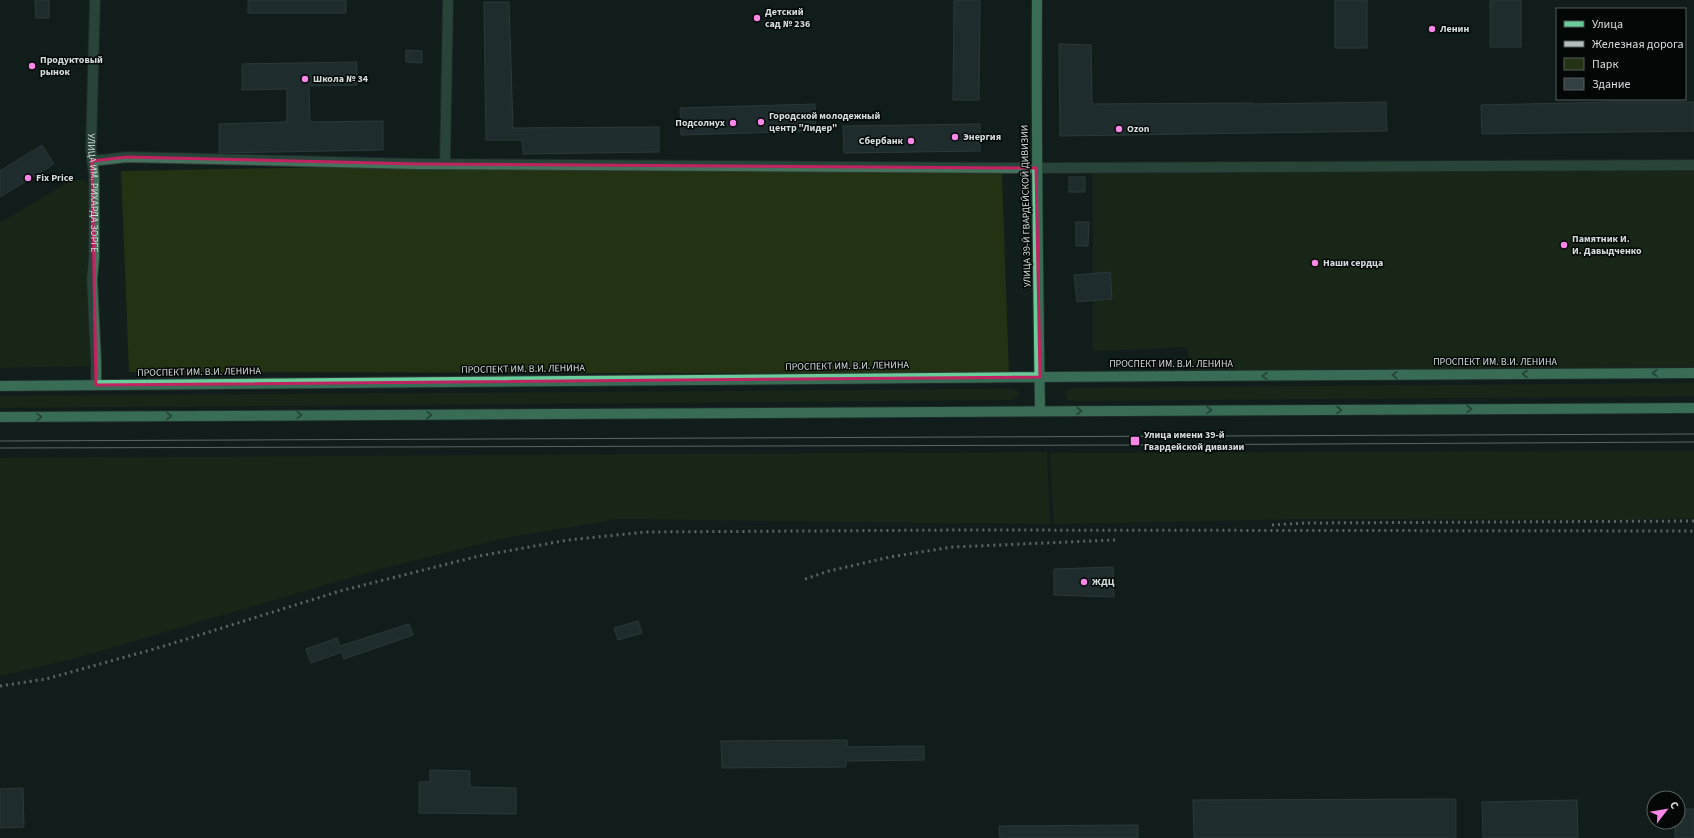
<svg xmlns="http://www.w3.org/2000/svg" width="1694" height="838" font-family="'Source Sans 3',sans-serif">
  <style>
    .green { fill: #223212 }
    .building { fill: #323f43; stroke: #4c5a5e }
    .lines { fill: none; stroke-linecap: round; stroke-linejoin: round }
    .minor-casing { stroke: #2d3937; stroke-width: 12 }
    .major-casing { stroke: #2d3937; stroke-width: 12 }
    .minor { stroke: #45725a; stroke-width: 10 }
    .major { stroke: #68cd99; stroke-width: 10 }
    .tram { stroke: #b5bebd; stroke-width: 1 }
    .rail { stroke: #b5bebd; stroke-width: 3; stroke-dasharray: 2 4; stroke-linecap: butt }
    .oneway { stroke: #3b7457 }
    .marked { fill: none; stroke: #c32262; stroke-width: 3; stroke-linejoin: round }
    .poi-dot { fill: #f987e8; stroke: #030706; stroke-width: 1.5 }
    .labels { text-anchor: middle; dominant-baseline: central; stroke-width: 3; stroke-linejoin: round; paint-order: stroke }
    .poi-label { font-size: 10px; font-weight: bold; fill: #d6dedd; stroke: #030706; text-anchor: start }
    .street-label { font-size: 10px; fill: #d6dedd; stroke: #030706 }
  </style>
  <rect width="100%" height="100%" fill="#111e1c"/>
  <path class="green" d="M444,165L1002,174L1009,374L129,372L121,171Z
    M1694,167V367L1190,373L1188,347L1093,351V170Z
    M72,180H85L95,190L100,208L92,366L0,368V223Z
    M1694,383V396L1078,401L1068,400L1065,395L1066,390L1075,388Z
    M1011,389L1019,392V396L1012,400L0,408V396Z
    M1694,451V518L1613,520L1310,519L1054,524L1050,453Z
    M1047,452L1050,524L617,519L501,539L380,569L76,658L0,676V458Z"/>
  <path class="building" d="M35,0H49V18H36Z
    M248,0H346V13H248Z
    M954,0H980L979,100H953Z
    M1335,0H1367V48H1335Z
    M1490,0H1521V47H1490Z
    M484,2H509L513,128L659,127V152L523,154L522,140H486Z
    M1059,44L1091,45L1092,104L1253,103V104L1386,102L1387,131L1060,136Z
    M406,50L422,51V63L406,62Z
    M357,62V85L309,86L310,122L383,121V150L219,153V124L287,122V89L242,90V64Z
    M1613,102H1694V131L1482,134L1481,105Z
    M815,104L816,131L681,135L680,108Z
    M980,124V151L844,153L843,126Z
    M42,145L54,164L0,197V171Z
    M1069,177H1085V192H1069Z
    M1076,222H1089L1088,246H1076Z
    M1110,272L1112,299L1077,302L1074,275Z
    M1113,567L1114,597L1054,595V569Z
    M638,621L642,633L618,640L614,628Z
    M409,624L413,635L344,659L342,652L311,663L306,649L337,638L340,646Z
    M847,740V747L924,746V760L846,761V767L722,768L721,741Z
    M430,770L470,771V787L516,788V814L419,813V782H430Z
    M23,788L24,827L0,828V789Z
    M1456,799V838H1194L1193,800Z
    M1577,800L1578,838H1483L1482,802Z
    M1678,809H1694V838H1675V822H1678Z
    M1138,825V838H1000L999,826Z"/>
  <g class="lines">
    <defs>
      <g id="minor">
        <path id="s1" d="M95,0L91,149L94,176V258L92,279L96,362V385"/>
        <path d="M92,161L127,157L417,164L1036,168L1694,165"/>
        <path d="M445,164L448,0"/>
      </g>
      <path id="major" d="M1037,0C1036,137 1038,274 1040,411
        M0,386L1040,377L1694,373
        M0,417L1694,408"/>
    </defs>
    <use href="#minor" class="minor-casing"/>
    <use href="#major" class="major-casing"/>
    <use href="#minor" class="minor"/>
    <use href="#major" class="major"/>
    <path class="tram" d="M0,441L1694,434
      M0,448L1135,445L1694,442"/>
    <path class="rail" d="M1272,525L1304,523L1694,521
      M805,579L829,571L890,557L952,547L1115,540
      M0,686L46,679L161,647L340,591L479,556L568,540L646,532L963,530L1694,531"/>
  </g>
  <defs><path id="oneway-chevron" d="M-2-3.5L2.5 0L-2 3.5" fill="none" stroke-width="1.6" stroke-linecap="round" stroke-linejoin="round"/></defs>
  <g class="oneway">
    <use href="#oneway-chevron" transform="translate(1655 373) rotate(180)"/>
    <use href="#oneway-chevron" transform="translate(1525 374) rotate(180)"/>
    <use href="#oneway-chevron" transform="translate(1395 375) rotate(180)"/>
    <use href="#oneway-chevron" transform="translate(1265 376) rotate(180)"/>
    <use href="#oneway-chevron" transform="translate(1469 409)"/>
    <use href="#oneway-chevron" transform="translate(1209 410)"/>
    <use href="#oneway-chevron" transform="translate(1339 410)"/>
    <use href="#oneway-chevron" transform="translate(1079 411)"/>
    <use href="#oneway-chevron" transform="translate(299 415)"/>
    <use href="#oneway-chevron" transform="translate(429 415)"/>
    <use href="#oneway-chevron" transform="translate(169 416)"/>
    <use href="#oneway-chevron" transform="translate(39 417)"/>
  </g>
  <path d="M0 0H1694V838H0ZM127,157L417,164L1036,168L1040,377L96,385L92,161Z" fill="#111e1c" fill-opacity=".55" fill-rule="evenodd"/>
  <path class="marked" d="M127,157L417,164L1036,168L1040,377L96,385L92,161Z"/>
  <g class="poi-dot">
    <circle cx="757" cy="18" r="4"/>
    <circle cx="1432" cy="29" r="4"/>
    <circle cx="32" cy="66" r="4"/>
    <circle cx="305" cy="79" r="4"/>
    <circle cx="761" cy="122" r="4"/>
    <circle cx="733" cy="123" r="4"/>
    <circle cx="1119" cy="129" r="4"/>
    <circle cx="955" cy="137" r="4"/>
    <circle cx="911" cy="141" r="4"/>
    <circle cx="28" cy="178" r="4"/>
    <circle cx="1564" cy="245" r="4"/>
    <circle cx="1315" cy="263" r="4"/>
    <rect x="1130" y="436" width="10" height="10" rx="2"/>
    <circle cx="1084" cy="582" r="4"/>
  </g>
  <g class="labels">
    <g class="poi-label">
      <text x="765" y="12">Детский<tspan x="765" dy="12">сад № 236</tspan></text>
      <text x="1440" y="29">Ленин</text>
      <text x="40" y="60">Продуктовый<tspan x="40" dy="12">рынок</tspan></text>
      <text x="313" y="79">Школа № 34</text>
      <text x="769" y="116">Городской молодежный<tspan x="769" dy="12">центр "Лидер"</tspan></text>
      <text x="725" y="123" text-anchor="end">Подсолнух</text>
      <text x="1127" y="129">Ozon</text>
      <text x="963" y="137">Энергия</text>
      <text x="903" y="141" text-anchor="end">Сбербанк</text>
      <text x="36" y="178">Fix Price</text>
      <text x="1572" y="239">Памятник И.<tspan x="1572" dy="12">И. Давыдченко</tspan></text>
      <text x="1323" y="263">Наши сердца</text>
      <text x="1144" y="435">Улица имени 39-й<tspan x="1144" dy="12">Гвардейской дивизии</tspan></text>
      <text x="1092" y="582">ЖДЦ</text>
    </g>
    <g class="street-label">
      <text stroke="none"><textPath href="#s1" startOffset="193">УЛИЦА ИМ. РИХАРДА ЗОРГЕ</textPath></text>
      <text transform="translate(1026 206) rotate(-91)">УЛИЦА 39-Й ГВАРДЕЙСКОЙ ДИВИЗИИ</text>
      <text x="1495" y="362">ПРОСПЕКТ ИМ. В.И. ЛЕНИНА</text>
      <text x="1171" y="364">ПРОСПЕКТ ИМ. В.И. ЛЕНИНА</text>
      <text transform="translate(847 366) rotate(-1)">ПРОСПЕКТ ИМ. В.И. ЛЕНИНА</text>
      <text transform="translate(523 369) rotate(-1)">ПРОСПЕКТ ИМ. В.И. ЛЕНИНА</text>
      <text transform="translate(199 372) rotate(-1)">ПРОСПЕКТ ИМ. В.И. ЛЕНИНА</text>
    </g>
  </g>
  <rect x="1556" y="8" width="130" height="92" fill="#030706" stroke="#575d5c"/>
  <rect x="1564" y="21" width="20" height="6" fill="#68cd99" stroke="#575d5c"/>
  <text x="1592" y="28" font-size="12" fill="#d6dedd">Улица</text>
  <rect x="1564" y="41" width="20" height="6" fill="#b5bebd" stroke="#575d5c"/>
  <text x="1592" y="48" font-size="12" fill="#d6dedd">Железная дорога</text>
  <rect x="1564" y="58" width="20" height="12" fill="#223212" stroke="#575d5c"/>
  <text x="1592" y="68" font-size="12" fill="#d6dedd">Парк</text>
  <rect x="1564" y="78" width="20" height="12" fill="#323f43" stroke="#575d5c"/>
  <text x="1592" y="88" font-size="12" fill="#d6dedd">Здание</text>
  <g transform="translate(1666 810) rotate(59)"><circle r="19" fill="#030706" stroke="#575d5c"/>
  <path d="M0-3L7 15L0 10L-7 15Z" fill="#f987e8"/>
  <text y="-6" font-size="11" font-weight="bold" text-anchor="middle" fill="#d6dedd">С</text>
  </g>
</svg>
